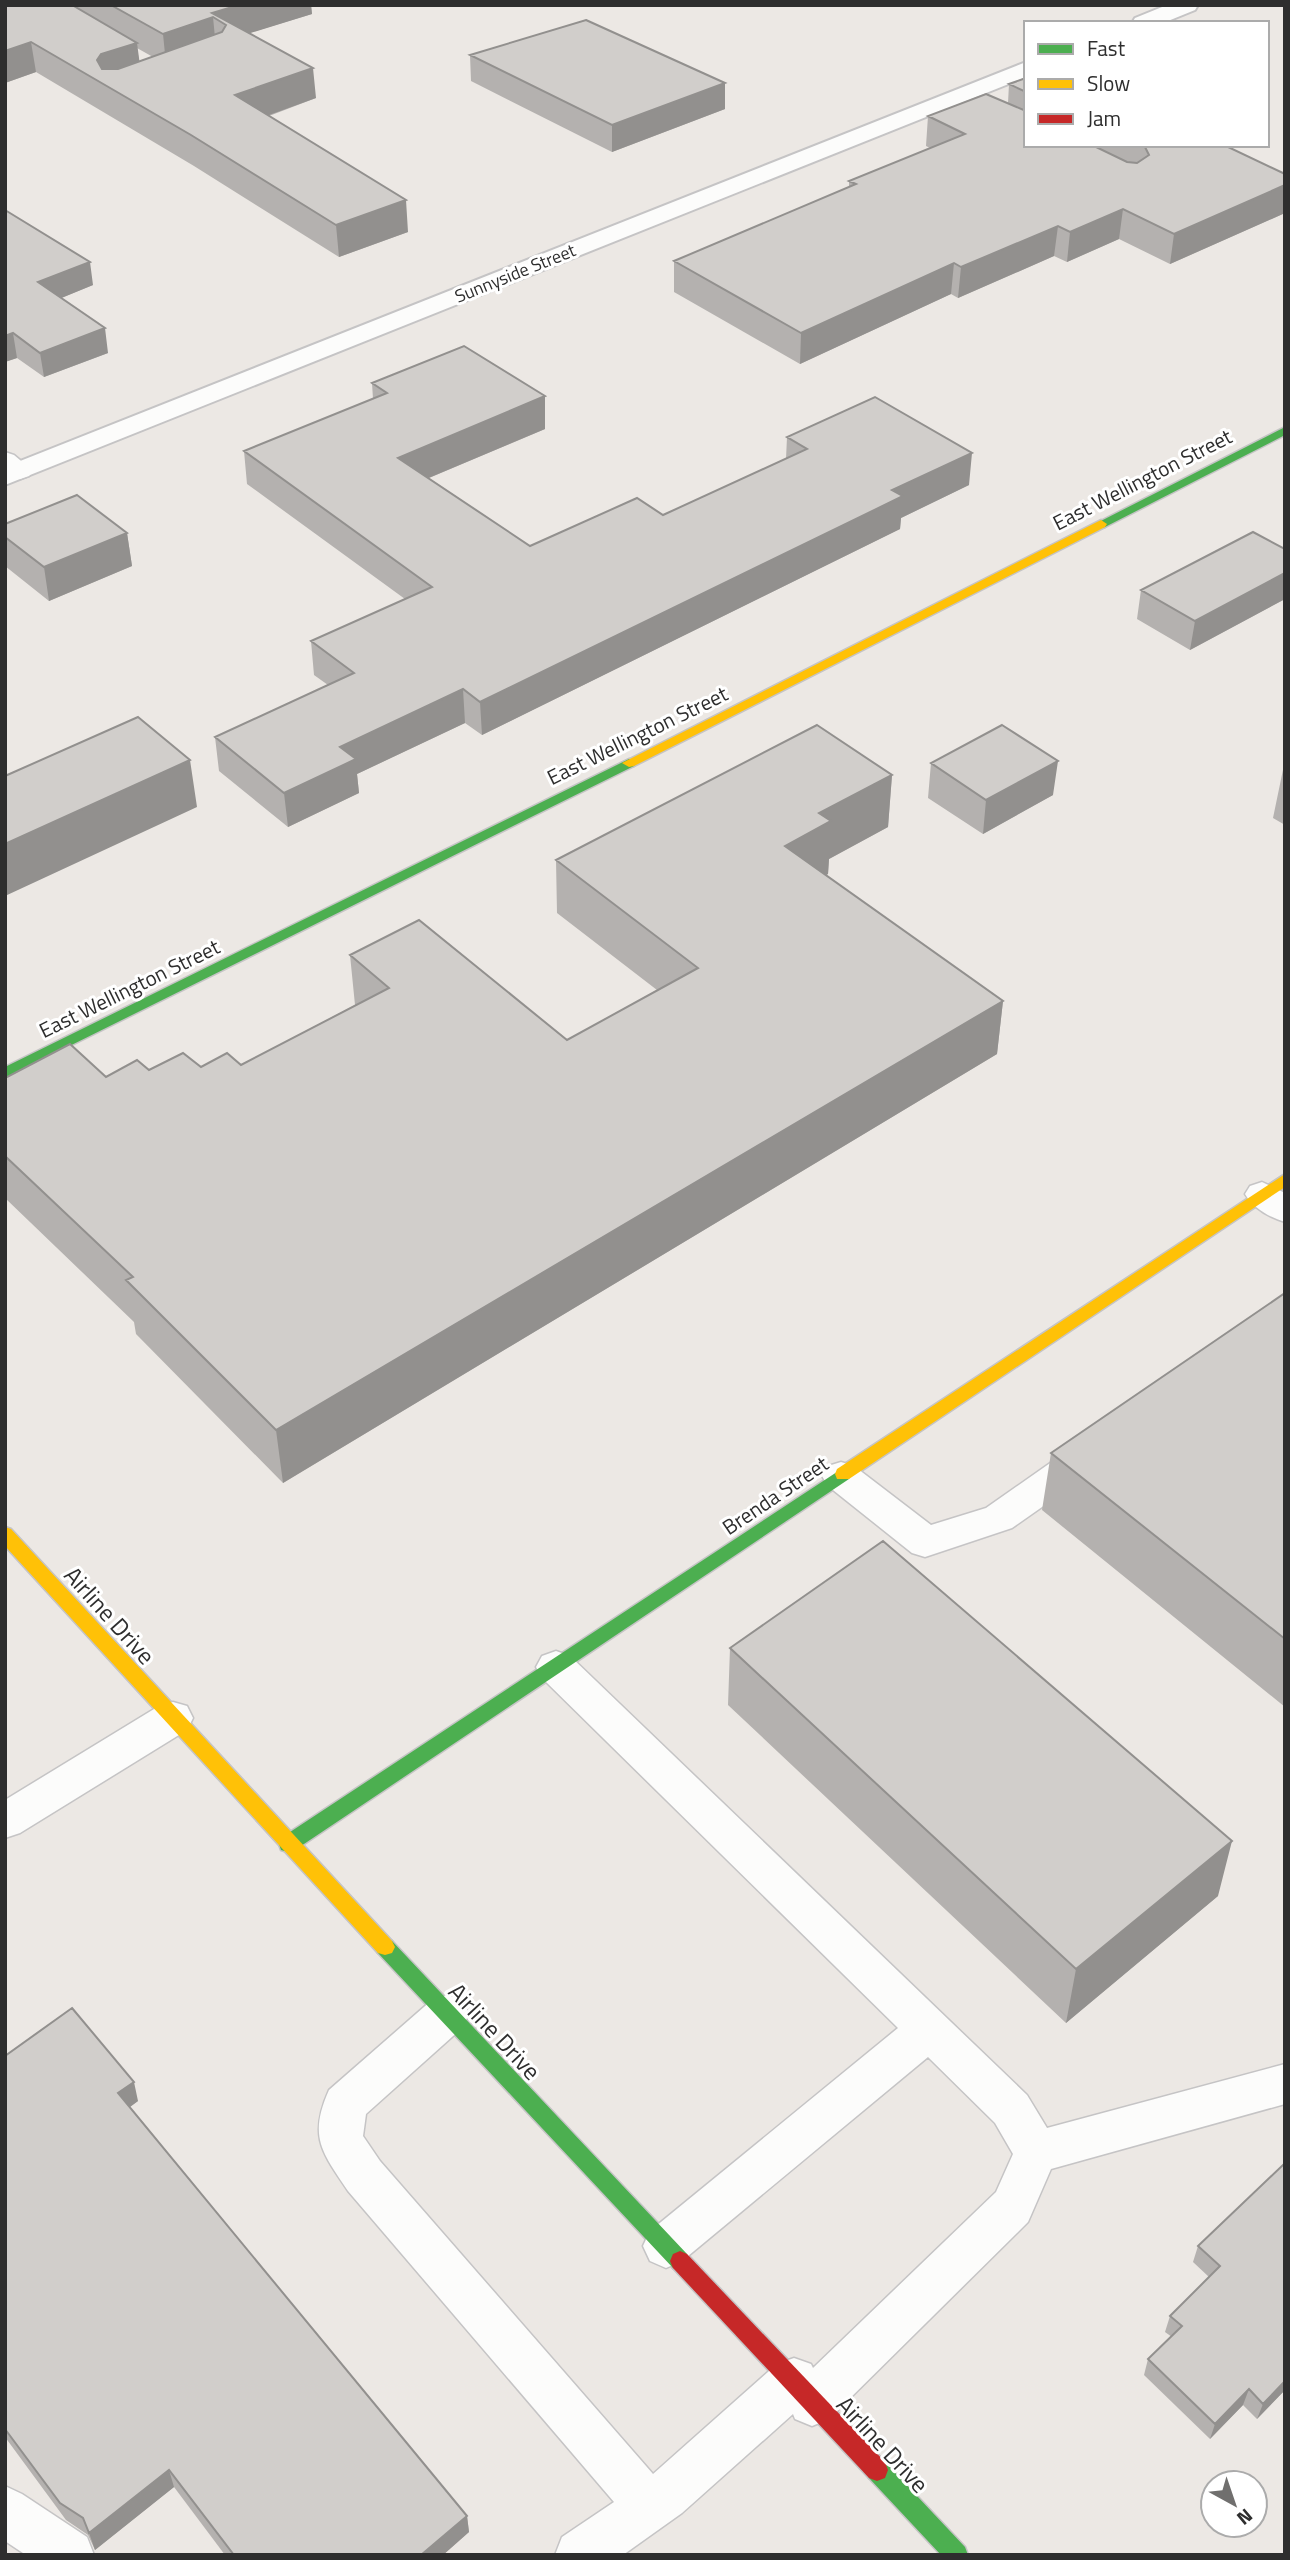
<svg xmlns="http://www.w3.org/2000/svg" width="1290" height="2560" font-family="'Titillium Web',sans-serif">
  <style>
    .lines { fill: none; stroke-linecap: round; stroke-linejoin: round }
    .lane-casing { stroke: #c5c4c5; stroke-width: 3 }
    .street-casing { stroke: #c5c4c5; stroke-width: 4 }
    .fast-casing { stroke: #c5c4c5; stroke-width: 3 }
    .slow-casing { stroke: #c5c4c5; stroke-width: 3 }
    .jam-casing { stroke: #c5c4c5; stroke-width: 3 }
    .lane { fill: #fcfcfb; fill-rule: evenodd }
    .street { fill: #fcfcfb; fill-rule: evenodd }
    .fast { fill: #4caf50; fill-rule: evenodd }
    .slow { fill: #ffc107; fill-rule: evenodd }
    .jam { fill: #c62828; fill-rule: evenodd }
    .wall { fill: #b4b1af; fill-rule: evenodd }
    .shaded-wall { fill: #92908e }
    .building { fill: #d1cecb; stroke: #92908e; stroke-width: 2 }
    .labels { text-anchor: middle; dominant-baseline: central; stroke-width: 6; stroke-linejoin: round; paint-order: stroke }
    .far-street-label { font-size: 18px; fill: #2e2e2e; stroke: #fff }
    .street-label { font-size: 21px; fill: #2e2e2e; stroke: #fff }
    .near-street-label { font-size: 24px; fill: #2e2e2e; stroke: #fff }
  </style>
  <rect width="100%" height="100%" fill="#ece8e4"/>
  <g class="lines">
    <defs>
      <path id="lane" d="M5,452L14,455L33,471L29,476L20,479L5,472Z
        M1262,1182L1285,1193V1222C1269,1217 1253,1208 1245,1194L1250,1186Z
        M1086,1443L1099,1447L1105,1457L1099,1467L1012,1528L925,1557L912,1553L828,1486L822,1476L828,1466L841,1462L854,1466L931,1525L986,1508L1073,1447Z
        M556,1651L570,1656L1027,2095L1047,2128L1285,2064V2104L1051,2169L1028,2222L829,2419L812,2426L795,2419L793,2414L682,2513L623,2555H555L562,2537L614,2502L348,2191C322,2152 308,2137 329,2090L432,2000L447,1995L462,2000L469,2014L462,2028L366,2114L363,2136L380,2161L653,2474L777,2364L794,2358L811,2364L813,2368L996,2192L1013,2154L995,2123L928,2057L682,2261L666,2268L650,2261L643,2246L650,2231L898,2028L542,1678L536,1667L542,1656Z
        M173,1702L187,1706L193,1718L187,1730L20,1833L5,1838V1800L159,1706Z
        M5,2486L22,2494L87,2537L94,2555H26L5,2541Z"/>
      <path id="street" d="M1167,5H1198L1195,10L1163,23H1132L1135,18Z
        M1026,62V77L5,485V467Z"/>
      <path id="fast" d="M1285,427V435L1105,527L1101,528L1095,524Z
        M629,759L636,763L634,766L5,1078V1067Z
        M843,1468L849,1469L851,1474L849,1479L295,1850L288,1852L281,1850L279,1844L281,1838Z
        M385,1939L392,1941L687,2254L690,2261L687,2268L680,2271L673,2268L378,1953L375,1947L378,1941Z
        M877,2459L885,2462L965,2547L968,2555H941L869,2478L866,2470L869,2462Z"/>
      <path id="slow" d="M1101,520L1107,524L1105,527L634,766L629,767L622,763Z
        M1285,1174V1187L849,1479H837L835,1474L837,1469Z
        M5,1527L11,1529L392,1941L395,1947L392,1953L385,1955L378,1953L5,1546Z"/>
      <path id="jam" d="M680,2251L687,2254L885,2462L888,2470L885,2478L877,2481L869,2478L673,2268L670,2261L673,2254Z"/>
    </defs>
    <use href="#lane" class="lane-casing"/>
    <use href="#street" class="street-casing"/>
    <use href="#fast" class="fast-casing"/>
    <use href="#slow" class="slow-casing"/>
    <use href="#jam" class="jam-casing"/>
    <use href="#lane" class="lane"/>
    <use href="#street" class="street"/>
    <use href="#fast" class="fast"/>
    <use href="#slow" class="slow"/>
    <use href="#jam" class="jam"/>
  </g>
  <path class="wall" d="M5,5H311L312,14L249,33L316,98L269,116L408,232L339,257L194,166L36,72L5,83ZM137,48L153,57L139,61Z
    M470,55L725,83V109L612,152L471,81Z
    M1026,78V145H1224L1285,174V213L1170,264L1119,239L1067,262L1054,256L958,298L951,294L800,364L674,292V261L849,187V181L930,148L926,146L928,116L1008,103L1009,84Z
    M5,210L93,285L61,298L108,353L44,377L17,358L5,362Z
    M372,383L545,429L429,478L530,546L663,515L786,459L787,437L969,485L901,518L900,529L482,735L465,723L357,774L359,793L288,827L219,771L215,737L328,685L314,675L311,641L405,599L247,484L244,451L373,399Z
    M5,524L127,533L132,566L49,601L5,566Z
    M1285,549V599L1190,650L1137,619L1141,590Z
    M1285,760V825L1273,818Z
    M931,763L1053,795L983,834L928,798Z
    M892,775L888,827L829,859L828,874L826,875L1003,1001L997,1054L283,1483L136,1334L134,1322L5,1198V1078L106,1077L149,1070L241,1065L355,1005L350,955L567,1040L657,990L557,913L556,860Z
    M1285,1293V1707L1042,1510L1051,1453Z
    M730,1648L1218,1896L1066,2023L728,1705Z
    M5,2056L138,2101L130,2107L467,2516L469,2532L443,2555H225L174,2487L95,2550L88,2535L66,2520L5,2437Z
    M1285,2163V2390L1257,2419L1243,2405L1210,2439L1144,2375L1148,2359L1172,2337L1165,2332L1170,2316L1209,2277L1193,2262L1198,2246Z"/>
  <path class="shaded-wall" d="M239,5H311L312,14L228,40L226,25L213,17L216,48L166,64L163,34L212,13Z
    M31,42L36,72L5,83V51Z
    M137,43L141,73L105,85L97,60L101,54Z
    M313,68L316,98L239,126L235,95Z
    M725,83V109L612,152V125Z
    M1285,185V213L1170,264L1174,234Z
    M406,200L408,232L339,257L336,225Z
    M1123,209L1119,239L1067,262L1070,232Z
    M1058,226L1054,256L958,298L961,267Z
    M90,262L93,285L42,306L38,282Z
    M954,263L951,294L800,364L801,333Z
    M105,328L108,353L44,377L40,353Z
    M13,333L17,358L5,362V336Z
    M545,396V429L400,490L398,458Z
    M972,453L969,485L901,518L900,529L482,735L480,702L892,490Z
    M127,533L132,566L49,601L44,567Z
    M1285,573V599L1190,650L1195,621Z
    M463,689L465,723L357,774L359,793L288,827L284,793L340,747Z
    M190,760L197,807L5,896V844Z
    M1058,761L1053,795L983,834L986,800Z
    M892,775L888,827L829,859L828,874L782,899L785,846L819,813Z
    M1003,1001L997,1054L283,1483L276,1430Z
    M1232,1841L1218,1896L1066,2023L1076,1969Z
    M134,2082L138,2101L123,2112L118,2093Z
    M1285,2381V2390L1257,2419L1263,2404Z
    M1249,2389L1243,2405L1210,2439L1215,2424Z
    M169,2470L174,2487L95,2550L89,2533Z
    M467,2516L469,2532L443,2555H421Z"/>
  <path class="building" d="M5,5H72L137,43L101,54L97,60L102,69H118L222,32L226,25L213,17L163,34L111,5H239L212,13L313,68L235,95L406,200L336,225L191,135L31,42L5,51Z
    M586,20L725,83L612,125L470,55Z
    M1026,78V92L1009,84Z
    M986,94L1026,111V145H1092L1127,162L1137,163L1149,155L1145,147L1141,145H1224L1285,174V185L1174,234L1123,209L1070,232L1058,226L961,267L954,263L801,333L674,261L856,184L849,181L965,134L928,116Z
    M5,210L90,262L38,282L105,328L40,353L13,333L5,336Z
    M464,346L545,396L398,458L530,546L637,498L663,515L807,449L787,437L875,397L972,453L892,490L903,496L480,702L463,689L340,747L356,759L284,793L215,737L354,673L311,641L432,587L244,451L387,393L372,383Z
    M77,495L127,533L44,567L5,537V524Z
    M1253,532L1285,549V573L1195,621L1141,590Z
    M138,717L190,760L5,844V776Z
    M817,725L892,775L819,813L831,821L785,846L1003,1001L276,1430L126,1280L133,1277L5,1156V1078L70,1044L106,1077L137,1060L149,1070L183,1053L201,1067L227,1053L241,1065L389,988L350,955L419,920L567,1040L698,968L556,860Z
    M1002,725L1058,761L986,800L931,763Z
    M1285,1293V1639L1051,1453Z
    M883,1541L1232,1841L1076,1969L730,1648Z
    M72,2008L134,2082L118,2093L467,2516L421,2555H234L169,2470L89,2533L83,2518L60,2503L5,2429V2056Z
    M1285,2163V2381L1263,2404L1249,2389L1215,2424L1148,2359L1182,2326L1170,2316L1220,2266L1198,2246Z"/>
  <g class="labels">
    <g class="far-street-label">
      <text transform="translate(515 273) rotate(-22)">Sunnyside Street</text>
    </g>
    <g class="street-label">
      <text transform="translate(1142 479) rotate(-27)">East Wellington Street</text>
      <text transform="translate(637 735) rotate(-26)">East Wellington Street</text>
      <text transform="translate(129 988) rotate(-26)">East Wellington Street</text>
      <text transform="translate(775 1495) rotate(-34)">Brenda Street</text>
    </g>
    <g class="near-street-label">
      <text transform="translate(110 1615) rotate(48)">Airline Drive</text>
      <text transform="translate(495 2031) rotate(47)">Airline Drive</text>
      <text transform="translate(883 2444) rotate(47)">Airline Drive</text>
    </g>
  </g>
  <rect width="1290" height="2560" fill="none" stroke="#2e2e2e" stroke-width="14"/>
  <rect x="1024" y="21" width="245" height="126" fill="#ffffff" stroke="#ababab" stroke-width="2"/>
  <rect x="1038" y="44" width="35" height="10" fill="#4caf50" stroke="#ababab" stroke-width="2"/>
  <text x="1087" y="56" font-size="21" fill="#2e2e2e">Fast</text>
  <rect x="1038" y="79" width="35" height="10" fill="#ffc107" stroke="#ababab" stroke-width="2"/>
  <text x="1087" y="91" font-size="21" fill="#2e2e2e">Slow</text>
  <rect x="1038" y="114" width="35" height="10" fill="#c62828" stroke="#ababab" stroke-width="2"/>
  <text x="1087" y="126" font-size="21" fill="#2e2e2e">Jam</text>
  <g transform="translate(1234 2504) rotate(140)"><circle r="33" fill="#ffffff" stroke="#ababab" stroke-width="2"/>
  <path d="M0-5L12 26L0 18L-12 26Z" fill="#706f6e"/>
  <text y="-10" font-size="19" font-weight="bold" text-anchor="middle" fill="#2e2e2e">N</text>
  </g>
</svg>
